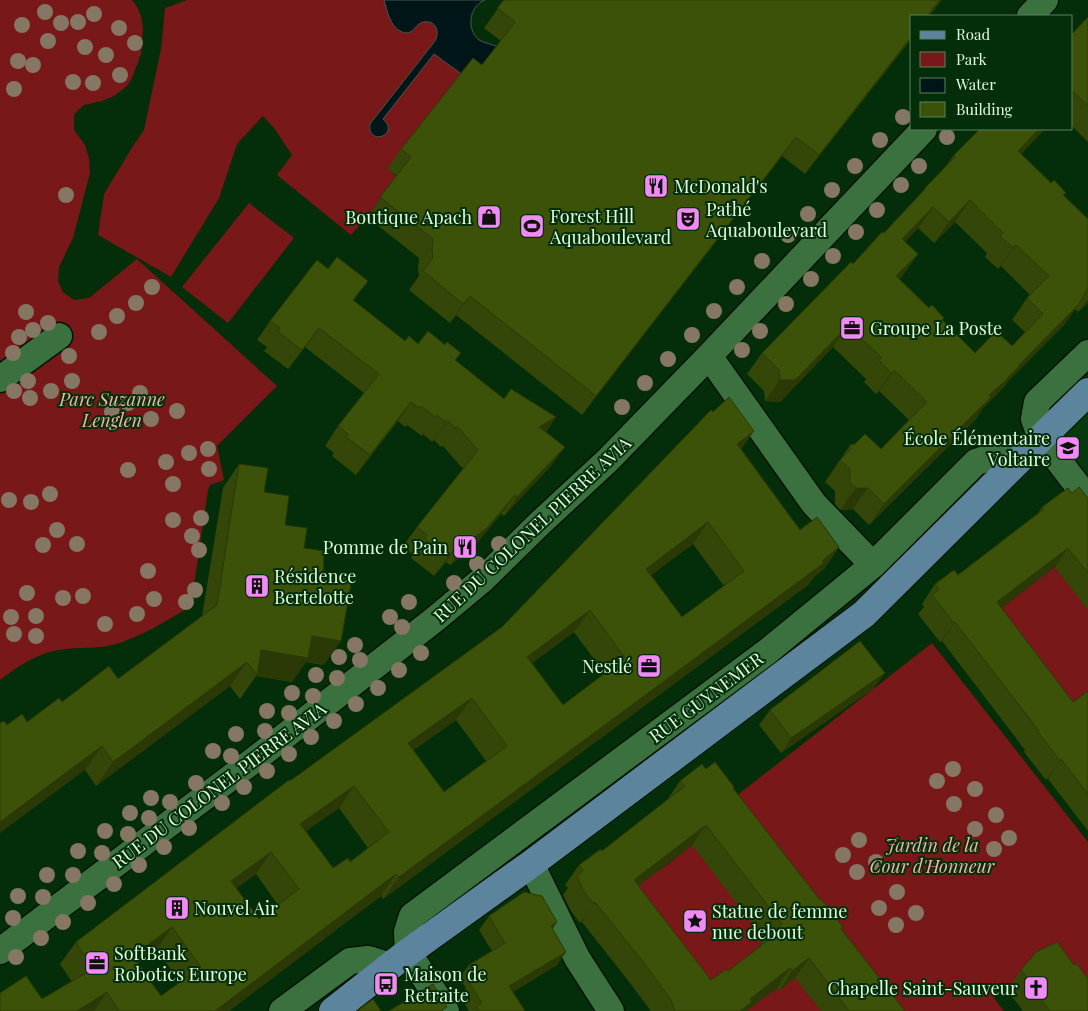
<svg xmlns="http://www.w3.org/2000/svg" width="1088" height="1011" font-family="'Playfair Display',serif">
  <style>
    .built { fill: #07390f }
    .green { fill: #791819 }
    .water { fill: #001517; stroke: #435a53 }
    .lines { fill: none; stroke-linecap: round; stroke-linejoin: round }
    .minor-casing { stroke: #001400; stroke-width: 29 }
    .major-casing { stroke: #001400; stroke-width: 30 }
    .minor { stroke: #3b713f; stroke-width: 26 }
    .major { stroke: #5c859d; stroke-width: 28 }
    .tree { fill: #857763 }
    .wall { fill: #344708; fill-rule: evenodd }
    .shaded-wall { fill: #2b3906 }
    .building { fill: #3d5209; stroke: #2b3906; fill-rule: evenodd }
    .labels { text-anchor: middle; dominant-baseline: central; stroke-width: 4; stroke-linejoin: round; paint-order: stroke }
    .poi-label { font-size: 18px; fill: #dffcdf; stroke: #032e09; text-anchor: start }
    .park-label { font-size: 18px; font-style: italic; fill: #f0b3ad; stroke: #032e09 }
    .street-label { font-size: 18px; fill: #dffcdf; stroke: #032e09 }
  </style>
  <rect width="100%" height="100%" fill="#032e09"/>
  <path class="built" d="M1088,392V499L1041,438Z"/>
  <path class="green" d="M0,0H132L136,5L141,16L143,28L141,54L132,78L127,86L114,96L102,101L84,105L74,114V130L85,145L89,159L90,173L73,238L59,267L58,281L63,292L74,300L89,298L137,259L277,386L217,446L224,480L210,485L208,490L191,606C166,621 140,638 112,645C96,649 81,647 66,649C38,652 22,664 0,680Z
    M187,0H384L390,19L396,29C402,28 412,29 417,26C423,23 417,23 424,22C435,20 438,29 437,38L370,124L369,127L371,133L386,122L383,119L434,53L471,81L388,169L397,177L367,217L351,235L277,175L292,155L274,128L263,116L237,144L219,198L171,277L98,235L104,194L133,146L144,130L161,49L165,8Z
    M249,203L294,238L228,323L182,287Z
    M1057,565L1088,610V709L1057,724L992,615Z
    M932,643L1088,842V1011L1041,961L994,998L1004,1011H888L726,804Z
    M696,842L767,934L747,965L769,994L777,988L779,990L791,981L796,971L821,1011H745L714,991L626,890L664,867Z"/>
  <path class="water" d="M384,0H485C469,6 466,29 479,40C484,43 492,44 498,47L471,81L434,54L383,119C401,135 367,147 370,124L435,41C440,32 436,20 424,22C414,23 414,38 400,31C390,26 387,10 384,0Z"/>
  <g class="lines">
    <defs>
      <path id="minor" d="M1030,16L1045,0
        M1088,353L1037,402L1034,419L1041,438L1088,499
        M709,356L814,504L873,565
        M0,379L59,336
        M531,864L577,958L611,1011
        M0,951L254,760L434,620L482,580L539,524L608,460L709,356L924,129
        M282,1011L350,961L368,959L390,966
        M446,1011L408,952L407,932L412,916L768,651L873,565L976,462L995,456L1019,459"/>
      <path id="major" d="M333,1011L403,956L531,864L864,614L1041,438L1088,392"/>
    </defs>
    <use href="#minor" class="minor-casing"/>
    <use href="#major" class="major-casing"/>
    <use href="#minor" class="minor"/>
    <use href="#major" class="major"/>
  </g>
  <g class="tree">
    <circle cx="45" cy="12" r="8"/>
    <circle cx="94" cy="14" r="8"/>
    <circle cx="78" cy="22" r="8"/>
    <circle cx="61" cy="23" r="8"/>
    <circle cx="22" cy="25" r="8"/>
    <circle cx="119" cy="28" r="8"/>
    <circle cx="48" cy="41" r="8"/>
    <circle cx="135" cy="43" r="8"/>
    <circle cx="85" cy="47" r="8"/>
    <circle cx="106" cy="55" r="8"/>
    <circle cx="18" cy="61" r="8"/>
    <circle cx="33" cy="65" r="8"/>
    <circle cx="120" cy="75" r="8"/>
    <circle cx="73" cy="82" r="8"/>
    <circle cx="93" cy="83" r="8"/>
    <circle cx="14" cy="89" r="8"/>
    <circle cx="903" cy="117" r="8"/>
    <circle cx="947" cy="137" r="8"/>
    <circle cx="880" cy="140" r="8"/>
    <circle cx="855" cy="166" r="8"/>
    <circle cx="919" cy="166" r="8"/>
    <circle cx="901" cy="185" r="8"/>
    <circle cx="832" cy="190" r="8"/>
    <circle cx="66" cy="195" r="8"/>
    <circle cx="877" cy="210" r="8"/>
    <circle cx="808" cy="214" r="8"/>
    <circle cx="856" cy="232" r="8"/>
    <circle cx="788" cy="235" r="8"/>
    <circle cx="833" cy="256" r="8"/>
    <circle cx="762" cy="261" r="8"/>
    <circle cx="811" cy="279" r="8"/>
    <circle cx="152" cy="287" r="8"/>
    <circle cx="737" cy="287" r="8"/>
    <circle cx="136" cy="303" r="8"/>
    <circle cx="786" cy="304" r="8"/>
    <circle cx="714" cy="311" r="8"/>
    <circle cx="26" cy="312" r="8"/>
    <circle cx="117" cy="316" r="8"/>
    <circle cx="48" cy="323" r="8"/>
    <circle cx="33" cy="330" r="8"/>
    <circle cx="760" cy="331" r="8"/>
    <circle cx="99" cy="332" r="8"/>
    <circle cx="692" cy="335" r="8"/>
    <circle cx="19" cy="337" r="8"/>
    <circle cx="742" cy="350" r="8"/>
    <circle cx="13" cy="353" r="8"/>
    <circle cx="69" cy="356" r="8"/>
    <circle cx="668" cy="359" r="8"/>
    <circle cx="28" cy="381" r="8"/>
    <circle cx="72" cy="381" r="8"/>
    <circle cx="645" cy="383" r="8"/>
    <circle cx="14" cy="391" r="8"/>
    <circle cx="51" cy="391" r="8"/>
    <circle cx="140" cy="393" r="8"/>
    <circle cx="30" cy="398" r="8"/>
    <circle cx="128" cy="403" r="8"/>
    <circle cx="622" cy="407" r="8"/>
    <circle cx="177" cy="411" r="8"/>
    <circle cx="112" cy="412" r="8"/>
    <circle cx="151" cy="419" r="8"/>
    <circle cx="208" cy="449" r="8"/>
    <circle cx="189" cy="453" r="8"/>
    <circle cx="166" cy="462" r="8"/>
    <circle cx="209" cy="469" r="8"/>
    <circle cx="128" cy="470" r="8"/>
    <circle cx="173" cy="484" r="8"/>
    <circle cx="50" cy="494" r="8"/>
    <circle cx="9" cy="500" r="8"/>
    <circle cx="31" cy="502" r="8"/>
    <circle cx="201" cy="518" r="8"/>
    <circle cx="173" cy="520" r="8"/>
    <circle cx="57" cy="530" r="8"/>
    <circle cx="192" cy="536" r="8"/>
    <circle cx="77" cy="544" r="8"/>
    <circle cx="499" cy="544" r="8"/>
    <circle cx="43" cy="545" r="8"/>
    <circle cx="199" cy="550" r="8"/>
    <circle cx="477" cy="564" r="8"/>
    <circle cx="148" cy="571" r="8"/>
    <circle cx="454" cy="583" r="8"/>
    <circle cx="195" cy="590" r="8"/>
    <circle cx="27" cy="593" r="8"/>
    <circle cx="83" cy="596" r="8"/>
    <circle cx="63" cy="598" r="8"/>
    <circle cx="154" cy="599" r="8"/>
    <circle cx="186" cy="602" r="8"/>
    <circle cx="409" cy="602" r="8"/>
    <circle cx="137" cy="614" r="8"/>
    <circle cx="36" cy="616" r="8"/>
    <circle cx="11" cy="617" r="8"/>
    <circle cx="390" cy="617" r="8"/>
    <circle cx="105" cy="624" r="8"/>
    <circle cx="402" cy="627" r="8"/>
    <circle cx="14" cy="634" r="8"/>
    <circle cx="36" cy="636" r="8"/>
    <circle cx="355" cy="645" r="8"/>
    <circle cx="421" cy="653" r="8"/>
    <circle cx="339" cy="657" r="8"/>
    <circle cx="360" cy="660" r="8"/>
    <circle cx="399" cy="670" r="8"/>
    <circle cx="316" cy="675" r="8"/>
    <circle cx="337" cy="678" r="8"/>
    <circle cx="378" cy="688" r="8"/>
    <circle cx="292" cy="693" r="8"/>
    <circle cx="313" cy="696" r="8"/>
    <circle cx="356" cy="704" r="8"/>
    <circle cx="267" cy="711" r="8"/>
    <circle cx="289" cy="713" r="8"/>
    <circle cx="334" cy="721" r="8"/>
    <circle cx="265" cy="731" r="8"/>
    <circle cx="236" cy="734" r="8"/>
    <circle cx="311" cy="737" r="8"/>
    <circle cx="213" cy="751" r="8"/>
    <circle cx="289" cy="754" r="8"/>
    <circle cx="231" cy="756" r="8"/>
    <circle cx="953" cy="769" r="8"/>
    <circle cx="267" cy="771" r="8"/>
    <circle cx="937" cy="781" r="8"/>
    <circle cx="196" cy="783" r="8"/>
    <circle cx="244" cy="787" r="8"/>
    <circle cx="975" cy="789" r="8"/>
    <circle cx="151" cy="798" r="8"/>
    <circle cx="170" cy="802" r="8"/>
    <circle cx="222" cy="803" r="8"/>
    <circle cx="954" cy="804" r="8"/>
    <circle cx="130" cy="813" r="8"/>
    <circle cx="996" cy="815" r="8"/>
    <circle cx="149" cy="818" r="8"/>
    <circle cx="189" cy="828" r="8"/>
    <circle cx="975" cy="829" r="8"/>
    <circle cx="105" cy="831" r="8"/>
    <circle cx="128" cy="834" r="8"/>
    <circle cx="1009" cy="838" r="8"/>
    <circle cx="859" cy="840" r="8"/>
    <circle cx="164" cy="847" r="8"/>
    <circle cx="994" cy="849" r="8"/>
    <circle cx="78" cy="851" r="8"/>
    <circle cx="102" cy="853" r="8"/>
    <circle cx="843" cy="855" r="8"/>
    <circle cx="876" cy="862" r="8"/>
    <circle cx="139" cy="865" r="8"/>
    <circle cx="857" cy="872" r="8"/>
    <circle cx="47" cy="875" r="8"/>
    <circle cx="73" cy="875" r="8"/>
    <circle cx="114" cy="884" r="8"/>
    <circle cx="897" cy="892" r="8"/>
    <circle cx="18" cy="896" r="8"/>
    <circle cx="43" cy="897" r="8"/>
    <circle cx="88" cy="903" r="8"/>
    <circle cx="879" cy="908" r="8"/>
    <circle cx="916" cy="913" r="8"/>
    <circle cx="13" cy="918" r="8"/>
    <circle cx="63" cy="922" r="8"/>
    <circle cx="896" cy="925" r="8"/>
    <circle cx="41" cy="938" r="8"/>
    <circle cx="16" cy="957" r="8"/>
  </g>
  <path class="wall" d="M504,0H942L805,174L782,156L582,415L456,315L450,323L409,290L419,276L418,269L419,258L367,217L397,176L387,169L401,149L482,65L501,41L484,28Z
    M1088,17V142L1072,126V34Z
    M980,129H1045L1021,154L1088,219V303L1078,312L1075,309L1064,325L1008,381L1004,387L983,408L976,419L869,525L853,509L840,510L835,504V491L825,482L850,445L881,449L909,420L879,391L876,394L864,382L866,379L833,347L780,402L765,401L764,391L747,374L762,353L853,264L884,233L921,194L925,188L946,166L954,155ZM955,222L987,253L985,257L998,269L1001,266L1030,295L1027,298L1012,320L1025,332L1012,346L975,353L899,279L903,275L918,254L905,242L918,228L934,243Z
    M354,301L405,341L418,344L456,361L546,432L551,466L504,516L501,514L473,548L450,565L446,562L434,576L411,558L413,555L403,546L417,527L463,469L443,446L441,447L434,440L432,442L423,434L422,436L407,425L405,427L398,421L356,475L332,456L334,453L325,446L338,426L364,393L305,347L288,369L264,351L267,347L257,340L270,321Z
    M713,412L754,431L741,449L800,530L839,547L824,569L815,576L808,585L383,899L381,896L229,1011H0L42,999L72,982L60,964L76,942L290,781L502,627ZM693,544L724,586L682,617L651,575ZM574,632L605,674L563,705L532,663ZM456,720L486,761L444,792L413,750ZM339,808L368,848L350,862L333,868L306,831ZM256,874L278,905L259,919L236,888ZM157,950L180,982L161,996L138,963Z
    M239,464L264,492L285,525L304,548L323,574L324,665L306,662L292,682L256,676L240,699L230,686L96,786L85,770L7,725L27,722L62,702L118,679L202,616L223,488Z
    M1072,493L1088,498V610L1055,567L1001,608L1073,702L1088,691V831L1048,779L1046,780L1024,752L1025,750L942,641L940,642L918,614L924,607L922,604L935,584L958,575L1038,513L1042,507Z
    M874,688L781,753L759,725L770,710Z
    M706,769L734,787L733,789L820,900L843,927L842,929L905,1011H821L795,978L779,991L777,988L746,1011H651L630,983L582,922L580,923L571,911L563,895L568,888L565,885L579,865L602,851L667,800L680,781ZM692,845L764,939L757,949L728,971L711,980L638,886Z
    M489,916L557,922L552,929L557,965L513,992L525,1011H469L460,996L466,988L459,978L469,965L492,951L479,930Z
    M1074,965L1088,1011H1023L1007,990L1021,970Z"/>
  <path class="shaded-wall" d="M940,0H942L929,16H927Z
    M912,36V38L805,174L819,155Z
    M1039,129H1045L1003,173L1018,151Z
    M796,137L782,156L582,415L596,396Z
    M970,200L955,222L934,243L949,222Z
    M933,207L918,228L887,261L902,239Z
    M1016,245L1001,266L998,269L1013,248Z
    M918,254L903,275L881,298L896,276Z
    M470,296L456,315L450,323L463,304Z
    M1088,299V303L1078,312Z
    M1079,304L1064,325L1008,381L1004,387L983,408L976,419L869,525L884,504L1019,365Z
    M848,326L833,347L780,402L765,401L780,380Z
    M894,370L879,391L876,394L891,373Z
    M411,402L398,421L356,475L370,455Z
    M556,417L543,437L539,427Z
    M448,420L434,440L432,442L446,422Z
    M754,431L738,453L737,444Z
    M565,447L551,466L504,516L517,497Z
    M856,488H868L853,509L840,510Z
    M515,495L501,514L473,548L450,565L464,545Z
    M708,522L693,544L630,591L646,569Z
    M460,542L446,562L434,576L448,557Z
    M839,547L824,569L815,576L808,585L383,899L399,877L822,561Z
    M1068,548L1055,567L983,622L997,602Z
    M590,610L574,632L511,679L527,657Z
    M955,622L942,641L940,642L954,623Z
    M312,636L341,641L324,665L306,662L292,682L256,676L257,675L261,650Z
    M247,662L230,686L96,786L113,762Z
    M885,673L874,688L781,753L791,738Z
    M472,698L456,720L393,765L408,743Z
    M102,746L85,770L0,833V822Z
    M1061,759L1048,779L1046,780L1060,761Z
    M354,786L339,808L284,846L300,824Z
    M706,825L692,845L620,900L634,880Z
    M271,852L256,874L216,904L231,881Z
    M396,874L381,896L229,1011H215Z
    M595,902L582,922L580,923L594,904Z
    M557,922L548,936L551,926Z
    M172,927L157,950L117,978L132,956Z
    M566,952L557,965L500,1000L509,986Z
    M809,958L795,978L779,991L792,971Z
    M790,968L777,988L746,1011H740L750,999Z
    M107,992L94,1011H77Z"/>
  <path class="building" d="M504,0H940L927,16H912V36L819,155L796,137L596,396L470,296L463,304L423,271L433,258L432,249L433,239L380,197L411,157L401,149L473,58L482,65L515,22L497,8Z
    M1088,17V106L1074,92L1072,95V34Z
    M980,129H1039L1018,151L1051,183L1054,180L1066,193L1063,195L1088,219V288L1079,304L1019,365H1020L1004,382L989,395L991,397L884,504L868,488H856L850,483V469L840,460L850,450V445L855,444L865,434L881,449L927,402L894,370L891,373L879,360L882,358L848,326L795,380H780L779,370L762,353L851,262L853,264L882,232L884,233L926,188H925L955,157L954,155ZM970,200L1003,233L1000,236L1013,248L1016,245L1049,276L1027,298L1043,314L1012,346L996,331L975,353L942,320L944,318L932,305L929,308L896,276L918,254L902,239L933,207L949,222Z
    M337,257L368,281L353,300L405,341L409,336L418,344L428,331L445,345L447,342L461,353L455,360L504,399L511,389L556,417L539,427L565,447L517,497L515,495L487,528L464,545L460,542L448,557L425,539L427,535L417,527L478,450L457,426L455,428L448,420L446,422L437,415L435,417L421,406L419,408L411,402L370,455L346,437L348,434L338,426L379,374L319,328L302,350L278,332L280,328L270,321L317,260L328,269Z
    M729,397L754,431L737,444L800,530L817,517L839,547L822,561L824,563L399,877L396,874L215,1011H119L107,992L77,1011H0V993L26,976L42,999L93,969L76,942L289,780L290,781L502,627L711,410L713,412ZM708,522L744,571L682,617L646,569ZM590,610L625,658L563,705L527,657ZM472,698L507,746L444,792L408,743ZM354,786L389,832L350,862L348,858L333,868L300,824ZM271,852L299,889L259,919L231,881ZM172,927L201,967L161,996L132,956Z
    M239,464L268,468L264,492L289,496L285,525L307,528L304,548L324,551L323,574L352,578L341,641L312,636L308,658L261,650L257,675L247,662L113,762L102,746L0,822V723L4,721L7,725L22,714L27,722L59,698L62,702L109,666L118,679L217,605Z
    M1079,487L1088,498V573L1068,548L997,602L1073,702L1088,691V794L1061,759L1060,761L1038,732L1039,731L955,622L954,623L932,595L939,589L935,584L954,570L958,575L1044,509L1042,507L1068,488L1072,493Z
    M860,641L885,673L791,738L770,710Z
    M715,762L734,787L733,788L820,900L821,899L843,927L841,929L905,1011H849L809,958L792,971L790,968L782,974L750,999L752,1002L740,1011H675L671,1000L644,963L595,902L594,904L584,892L577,876L583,871L579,865L601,849L602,851L685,786L680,781L702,764L706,769ZM706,825L782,924L766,937L768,940L760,946H761L728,971L726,969L711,980L634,880Z
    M524,892L542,896L557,922L551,926L566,952L509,986L525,1011H479L476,1007L482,1003L469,982L477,978L469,965L505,943L489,916Z
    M1057,942L1074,965L1076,963L1088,979V1011H1050L1036,993L1037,991L1021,970L1036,952Z
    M433,984L447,1007L442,1010L443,1011H389Z
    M373,999L381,1011H357Z"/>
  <defs>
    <symbol id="restaurant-square" viewBox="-11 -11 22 22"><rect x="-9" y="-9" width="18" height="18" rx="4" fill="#f08bf5" stroke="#032e09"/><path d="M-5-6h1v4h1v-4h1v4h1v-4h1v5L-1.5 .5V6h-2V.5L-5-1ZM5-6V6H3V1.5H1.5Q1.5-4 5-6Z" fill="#111"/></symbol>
    <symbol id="shop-square" viewBox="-11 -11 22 22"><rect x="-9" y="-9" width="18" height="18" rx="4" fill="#f08bf5" stroke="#032e09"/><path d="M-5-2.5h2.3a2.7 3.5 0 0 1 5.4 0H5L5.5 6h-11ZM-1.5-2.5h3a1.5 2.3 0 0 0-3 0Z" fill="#111"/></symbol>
    <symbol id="theatre-square" viewBox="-11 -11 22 22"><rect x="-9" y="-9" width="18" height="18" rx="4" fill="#f08bf5" stroke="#032e09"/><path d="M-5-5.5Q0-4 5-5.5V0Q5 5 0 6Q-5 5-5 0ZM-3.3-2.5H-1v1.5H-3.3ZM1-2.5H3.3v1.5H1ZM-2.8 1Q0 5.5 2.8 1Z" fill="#111"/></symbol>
    <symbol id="stadium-square" viewBox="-11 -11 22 22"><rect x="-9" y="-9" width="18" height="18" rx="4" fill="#f08bf5" stroke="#032e09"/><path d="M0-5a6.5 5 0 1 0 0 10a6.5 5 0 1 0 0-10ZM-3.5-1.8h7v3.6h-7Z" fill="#111"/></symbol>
    <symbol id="office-square" viewBox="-11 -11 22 22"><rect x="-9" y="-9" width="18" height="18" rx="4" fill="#f08bf5" stroke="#032e09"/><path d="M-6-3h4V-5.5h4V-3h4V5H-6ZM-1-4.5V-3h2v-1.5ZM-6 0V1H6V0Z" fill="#111"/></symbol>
    <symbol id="school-square" viewBox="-11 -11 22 22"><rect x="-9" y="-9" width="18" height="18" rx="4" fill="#f08bf5" stroke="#032e09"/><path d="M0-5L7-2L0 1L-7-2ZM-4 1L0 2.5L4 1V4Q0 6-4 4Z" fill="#111"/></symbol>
    <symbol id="building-square" viewBox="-11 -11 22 22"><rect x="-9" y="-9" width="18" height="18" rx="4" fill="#f08bf5" stroke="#032e09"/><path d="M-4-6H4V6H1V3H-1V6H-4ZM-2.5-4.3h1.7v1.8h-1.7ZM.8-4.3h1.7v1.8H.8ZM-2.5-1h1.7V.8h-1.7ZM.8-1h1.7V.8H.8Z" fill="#111"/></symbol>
    <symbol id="sight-square" viewBox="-11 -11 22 22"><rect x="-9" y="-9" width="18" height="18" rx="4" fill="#f08bf5" stroke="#032e09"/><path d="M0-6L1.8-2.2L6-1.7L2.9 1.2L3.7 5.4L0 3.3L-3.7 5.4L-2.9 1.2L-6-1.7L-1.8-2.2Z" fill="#111"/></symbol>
    <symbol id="bus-square" viewBox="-11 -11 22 22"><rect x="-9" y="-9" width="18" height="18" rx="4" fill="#f08bf5" stroke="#032e09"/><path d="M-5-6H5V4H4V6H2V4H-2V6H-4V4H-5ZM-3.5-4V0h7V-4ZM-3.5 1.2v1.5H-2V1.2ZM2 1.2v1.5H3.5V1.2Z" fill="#111"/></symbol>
    <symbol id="church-square" viewBox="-11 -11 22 22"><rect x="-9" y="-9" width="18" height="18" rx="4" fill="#f08bf5" stroke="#032e09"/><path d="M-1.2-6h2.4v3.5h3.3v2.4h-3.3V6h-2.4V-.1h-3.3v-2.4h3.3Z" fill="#111"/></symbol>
  </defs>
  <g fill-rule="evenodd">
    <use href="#restaurant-square" x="642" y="172" width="28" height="28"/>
    <use href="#shop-square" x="475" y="203" width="28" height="28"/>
    <use href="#theatre-square" x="674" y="205" width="28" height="28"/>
    <use href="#stadium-square" x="518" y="212" width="28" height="28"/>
    <use href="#office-square" x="838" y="314" width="28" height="28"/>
    <use href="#school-square" x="1054" y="434" width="28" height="28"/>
    <use href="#restaurant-square" x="451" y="533" width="28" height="28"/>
    <use href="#building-square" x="243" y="572" width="28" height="28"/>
    <use href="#office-square" x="635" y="652" width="28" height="28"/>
    <use href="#building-square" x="163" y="894" width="28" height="28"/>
    <use href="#sight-square" x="681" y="907" width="28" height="28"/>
    <use href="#office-square" x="83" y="949" width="28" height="28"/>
    <use href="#bus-square" x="372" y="970" width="28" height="28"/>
    <use href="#church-square" x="1022" y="974" width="28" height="28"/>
  </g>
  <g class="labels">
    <g class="poi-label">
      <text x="674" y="186">McDonald's</text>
      <text x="706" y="209">Pathé<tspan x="706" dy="21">Aquaboulevard</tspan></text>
      <text x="550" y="216">Forest Hill<tspan x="550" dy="21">Aquaboulevard</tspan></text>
      <text x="472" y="217" text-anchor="end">Boutique Apach</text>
      <text x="870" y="328">Groupe La Poste</text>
      <text x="1050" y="438" text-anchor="end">École Élémentaire<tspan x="1050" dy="21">Voltaire</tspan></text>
      <text x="448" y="547" text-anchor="end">Pomme de Pain</text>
      <text x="274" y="576">Résidence<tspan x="274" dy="21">Bertelotte</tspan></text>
      <text x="632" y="666" text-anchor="end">Nestlé</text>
      <text x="194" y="908">Nouvel Air</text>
      <text x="712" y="911">Statue de femme<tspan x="712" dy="21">nue debout</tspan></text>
      <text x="114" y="953">SoftBank<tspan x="114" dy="21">Robotics Europe</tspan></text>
      <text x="404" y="974">Maison de<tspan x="404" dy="21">Retraite</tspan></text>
      <text x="1018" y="988" text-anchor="end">Chapelle Saint-Sauveur</text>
    </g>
    <g class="park-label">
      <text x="112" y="399">Parc Suzanne<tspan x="112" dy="21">Lenglen</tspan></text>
      <text x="932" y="845">Jardin de la<tspan x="932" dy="21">Cour d'Honneur</tspan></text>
    </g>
    <g class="street-label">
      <text transform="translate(532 529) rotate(-43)">RUE DU COLONEL PIERRE AVIA</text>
      <text transform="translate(706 697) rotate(-37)">RUE GUYNEMER</text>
      <text transform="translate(219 785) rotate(-37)">RUE DU COLONEL PIERRE AVIA</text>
    </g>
  </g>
  <rect x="910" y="15" width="162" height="115" fill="#032e09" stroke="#5b805f"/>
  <rect x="920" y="31" width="25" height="8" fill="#5c859d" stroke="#5b805f"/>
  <text x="956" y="40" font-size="15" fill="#dffcdf">Road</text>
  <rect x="920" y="52" width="25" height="15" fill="#791819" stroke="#5b805f"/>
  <text x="956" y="65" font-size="15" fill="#dffcdf">Park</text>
  <rect x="920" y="78" width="25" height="15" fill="#001517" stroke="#5b805f"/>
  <text x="956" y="90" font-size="15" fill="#dffcdf">Water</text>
  <rect x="920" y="102" width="25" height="15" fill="#3d5209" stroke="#5b805f"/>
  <text x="956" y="115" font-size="15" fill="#dffcdf">Building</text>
</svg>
